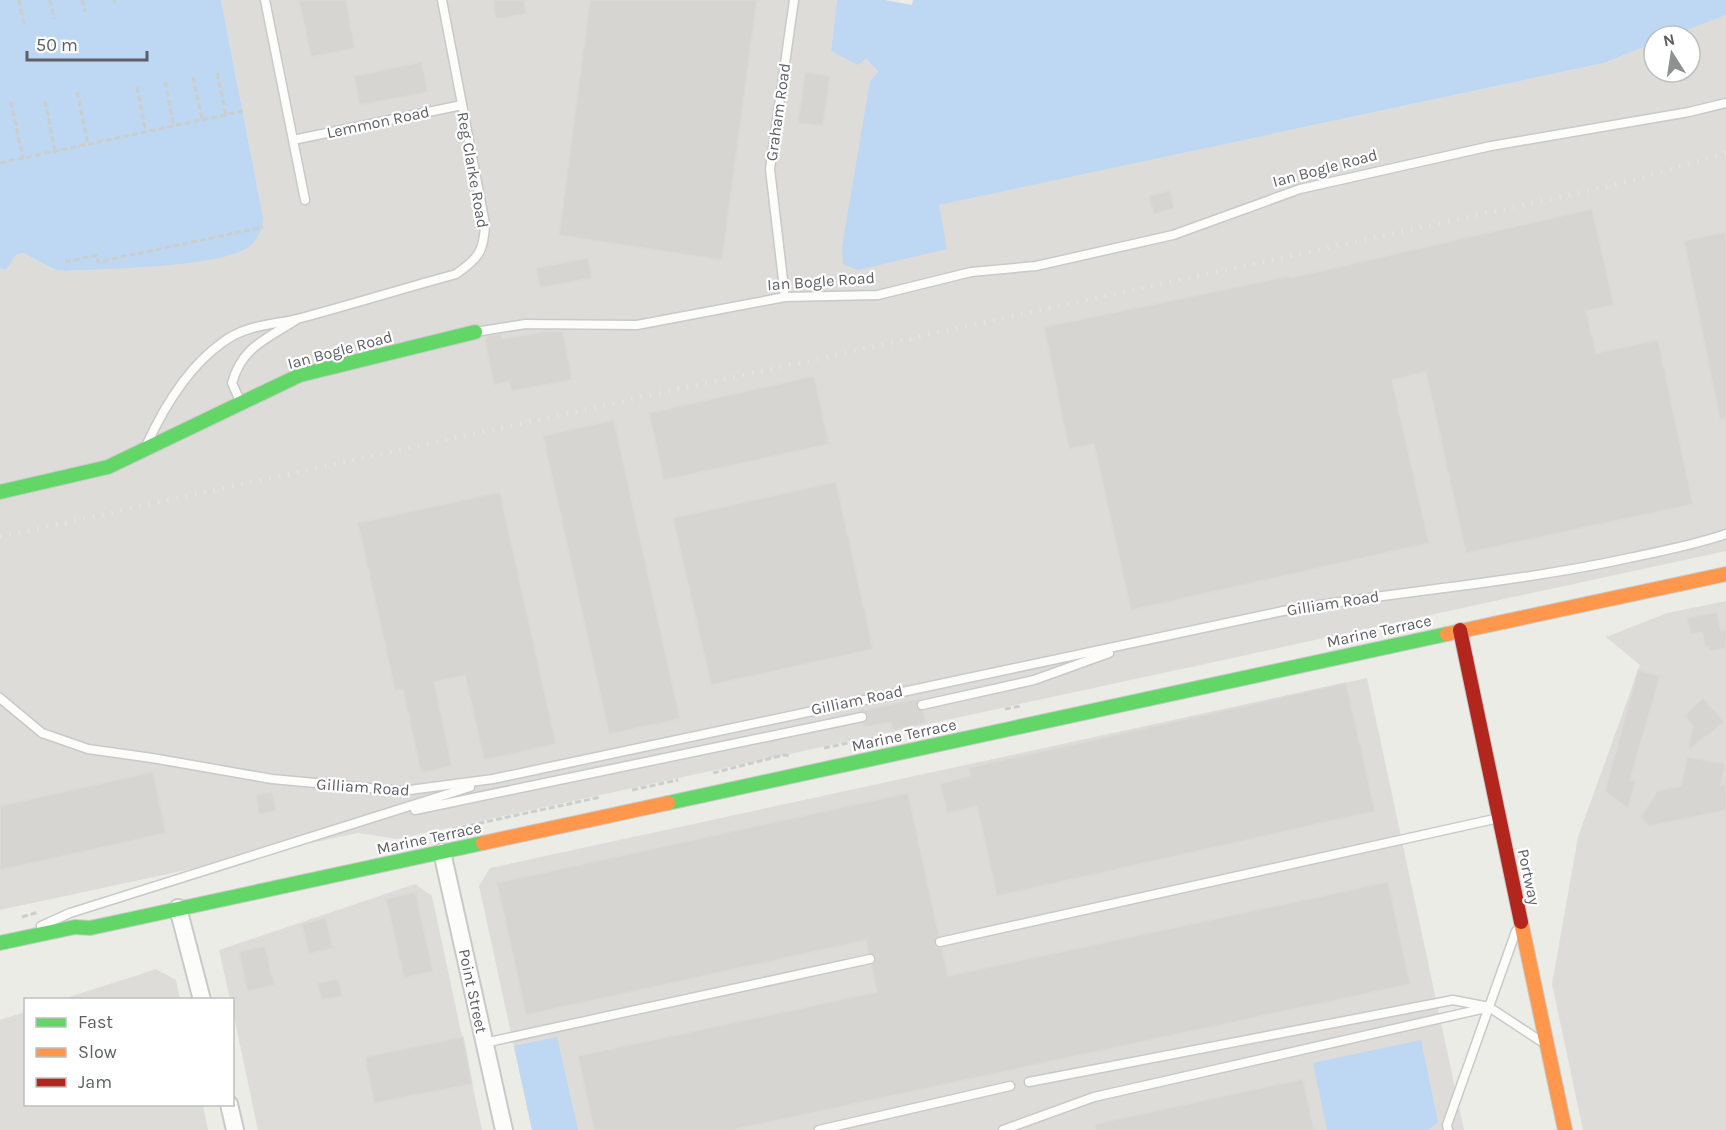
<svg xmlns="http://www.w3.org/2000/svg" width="1726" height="1130" font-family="Karla,sans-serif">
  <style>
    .industrial { fill: #dddcd8 }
    .water { fill: #bed7f3 }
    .building { fill: #d6d5d2; stroke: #dbdad6; stroke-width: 1.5 }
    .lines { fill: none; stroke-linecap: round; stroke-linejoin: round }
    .lane-casing { stroke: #c9c9c9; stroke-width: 11 }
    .street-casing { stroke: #c9c9c9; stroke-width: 20 }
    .fast-casing { stroke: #c9caca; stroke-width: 16 }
    .slow-casing { stroke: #c9caca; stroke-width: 16 }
    .jam-casing { stroke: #c9caca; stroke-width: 16 }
    .path { stroke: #cacecc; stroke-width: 3; stroke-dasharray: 6 3; stroke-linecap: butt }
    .lane { stroke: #fcfcfb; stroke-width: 8 }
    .street { stroke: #fcfcfb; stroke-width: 16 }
    .fast { stroke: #63d668; stroke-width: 14 }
    .slow { stroke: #ff974d; stroke-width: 14 }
    .jam { stroke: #b3261e; stroke-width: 14 }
    .rail { stroke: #e3e4e3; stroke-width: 4.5; stroke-dasharray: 1.5 8; stroke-linecap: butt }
    .labels { text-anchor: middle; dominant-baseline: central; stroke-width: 4.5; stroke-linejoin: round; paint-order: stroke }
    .street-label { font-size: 16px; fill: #5d5f64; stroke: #fff }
  </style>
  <rect width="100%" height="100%" fill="#ecece7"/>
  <path class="industrial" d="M221,0H837L831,51L866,57L878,73L870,81L869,95L947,249L938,205L1604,63L1654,43V72H1690V36H1672L1726,15V551L397,839L358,833L0,910V268L6,270L16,255L23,253L56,270L66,271L199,261L230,255L263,217Z
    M1726,601V1130H1583L1552,984L1578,837L1640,665L1606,637L1667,613Z
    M1367,678L1464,1130H532L479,886L490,868Z
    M415,884L432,896L482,1130H258L233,1012L232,1000L230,999L219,950Z
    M156,969L176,980L180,999H63Z
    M25,1012L26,1104L203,1105L208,1130H0V1020Z"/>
  <path class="water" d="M0,0H221L263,217C263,227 258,239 250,246C222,268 105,268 66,271L56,270L23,253L16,255L6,270L0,268Z
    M837,0H885L912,5L913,0H1726V15L1672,36H1654V43L1604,63L939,205L947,249L858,270L843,264L842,247L870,81L878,72L866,58L858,65L831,51Z
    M557,1037L578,1130H532L514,1046Z
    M1421,1040L1438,1122L1428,1130H1327L1313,1063Z"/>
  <path class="building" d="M299,0H346L355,48L311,57Z
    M493,0H524L526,14L496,19Z
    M590,0H757L722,260L559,235Z
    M422,62L428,92L360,105L354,76Z
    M805,72L830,76L823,126L798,123Z
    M1170,190L1174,208L1154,214L1149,196Z
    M1592,209L1614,305L1586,311L1596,353L1658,340L1693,504L1466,553L1426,372L1392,380L1429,543L1131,610L1094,444L1069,449L1044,327L1290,276V278Z
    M1726,232V419L1720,420L1684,241Z
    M588,258L592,278L540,288L536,268Z
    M546,331H563L572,380L511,391L509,382L494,385L485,341L488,336L501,334L502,339Z
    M814,376L829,444L664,480L649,413Z
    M614,420L680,719L609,734L543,436Z
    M836,482L873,649L711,685L673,518Z
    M500,492L556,744L484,760L465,675L434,682L452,766L421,773L403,689L395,690L358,523Z
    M1717,612L1721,631L1726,630V648L1710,651L1709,646L1706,647L1702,632L1690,634L1687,618Z
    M1638,670L1660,676L1630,780L1636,781L1628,808L1605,791Z
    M1346,683L1375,811L997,896L977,806L947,813L940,784L970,776L968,768Z
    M921,698L916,706L923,711L926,723L893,730L891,722L864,727L863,723L868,716L861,711Z
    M1703,698L1724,722L1688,750L1693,726L1684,716Z
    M1687,757L1725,764L1721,785L1726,784V810L1649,826L1641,817L1657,791L1681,786Z
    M153,772L166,833L0,870V806Z
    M272,792L276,811L259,814L256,795Z
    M908,793L939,936L934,943L936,947L942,948L948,976L1388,882L1410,984L732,1130H594L578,1056L877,992L871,965L876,957L868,953L866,940L526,1015L497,883Z
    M415,892L433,971L404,978L386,899Z
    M326,918L333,948L309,954L302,924Z
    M265,946L274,985L247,991L239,952Z
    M339,979L342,996L321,1000L318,983Z
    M463,1037L472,1084L374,1103L365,1057Z
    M1303,1079L1314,1130H1095V1124Z"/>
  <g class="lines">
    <defs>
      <path id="lane" d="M265,0L305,200
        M293,140L462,105
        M785,297L770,169L794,0
        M475,332L526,324L637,325L785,297L878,295L971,272L1036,266L1173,235L1300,189L1491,146L1689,112L1726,103
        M240,401L232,383C242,347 265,340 296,320
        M147,444C164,407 189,366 223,342C247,324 274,325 301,318C353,304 405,288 456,274C479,258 484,251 485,224L442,0
        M0,698L42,733L88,749L152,758L272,779L402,791L493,779L1283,611C1398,591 1515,583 1629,558C1662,551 1694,545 1726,534
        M922,705L1034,680L1109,653
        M415,810L862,717
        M41,926L70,913L470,787
        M940,942L1499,818
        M484,1043L870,959
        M1029,1082L1453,1000L1489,1007L1542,1042
        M819,1130L1010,1086
        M1003,1130L1094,1097L1486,1008
        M1448,1130L1447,1125L1516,931"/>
      <path id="street" d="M442,852L504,1130
        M178,908L202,1000
        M229,1104L235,1130"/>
      <path id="fast" d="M0,492L108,467L300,375L475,332
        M668,803L1447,634
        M0,943L75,927L90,928L483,843"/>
      <path id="slow" d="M1447,634L1726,574
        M483,843L668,803
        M1521,922L1565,1130"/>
      <path id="jam" d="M1460,630L1521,922"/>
    </defs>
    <use href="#lane" class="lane-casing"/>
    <use href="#street" class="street-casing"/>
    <use href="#fast" class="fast-casing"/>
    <use href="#slow" class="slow-casing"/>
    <use href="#jam" class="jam-casing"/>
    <path class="path" d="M19,0L24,25
      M50,0L54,19
      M82,0L85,12
      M114,0L115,3
      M217,73L226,115
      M193,77L202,119
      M165,82L174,126
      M137,87L146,132
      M77,92L88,144
      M45,101L55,151
      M11,102L23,158
      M0,163L243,111
      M65,262L97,255L98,262L263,227
      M1005,709L1021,706
      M824,748L882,736
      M713,773L784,755L790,756
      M632,790L678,780
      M452,829L601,797
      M22,917L39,912"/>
    <use href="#lane" class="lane"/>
    <use href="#street" class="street"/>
    <use href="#fast" class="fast"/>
    <use href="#slow" class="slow"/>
    <use href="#jam" class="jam"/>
    <path class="rail" d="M0,537L1450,221L1623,183L1726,153"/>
  </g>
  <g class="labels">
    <g class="street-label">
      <text transform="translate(778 112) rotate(-82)">Graham Road</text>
      <text transform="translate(378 122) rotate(-12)">Lemmon Road</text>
      <text transform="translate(1325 168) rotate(-15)">Ian Bogle Road</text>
      <text transform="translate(473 170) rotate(80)">Reg Clarke Road</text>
      <text transform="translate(821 281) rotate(-4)">Ian Bogle Road</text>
      <text transform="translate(340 350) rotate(-15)">Ian Bogle Road</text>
      <text transform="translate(1333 603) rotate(-9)">Gilliam Road</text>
      <text transform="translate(1379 631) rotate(-12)">Marine Terrace</text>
      <text transform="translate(857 700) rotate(-12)">Gilliam Road</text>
      <text transform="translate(904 735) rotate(-12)">Marine Terrace</text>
      <text transform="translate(363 787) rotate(4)">Gilliam Road</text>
      <text transform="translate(429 838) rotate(-12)">Marine Terrace</text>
      <text transform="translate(1529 877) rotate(78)">Portway</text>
      <text transform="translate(473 991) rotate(78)">Point Street</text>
    </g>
  </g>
  <rect x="24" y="998" width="210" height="108" fill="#ffffff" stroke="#bebfc1" stroke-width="1.5"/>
  <rect x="36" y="1018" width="30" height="9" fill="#63d668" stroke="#bebfc1" stroke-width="1.5"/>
  <text x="78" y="1028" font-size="18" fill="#5d5f64">Fast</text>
  <rect x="36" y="1048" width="30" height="9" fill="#ff974d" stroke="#bebfc1" stroke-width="1.5"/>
  <text x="78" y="1058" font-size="18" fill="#5d5f64">Slow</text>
  <rect x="36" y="1078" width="30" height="9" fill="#b3261e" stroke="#bebfc1" stroke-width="1.5"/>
  <text x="78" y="1088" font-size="18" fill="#5d5f64">Jam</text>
  <g transform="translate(1672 54) rotate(348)"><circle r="28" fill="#ffffff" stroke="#bebfc1" stroke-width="1.5"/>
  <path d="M0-4.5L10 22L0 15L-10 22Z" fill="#8f9092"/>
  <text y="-9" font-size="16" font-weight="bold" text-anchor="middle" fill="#5d5f64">N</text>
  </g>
  <path d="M27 51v9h120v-9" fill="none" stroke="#5d5f64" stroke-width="3"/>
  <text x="36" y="51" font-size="18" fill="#5d5f64" stroke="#ffffff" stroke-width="4.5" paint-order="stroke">50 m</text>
</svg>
